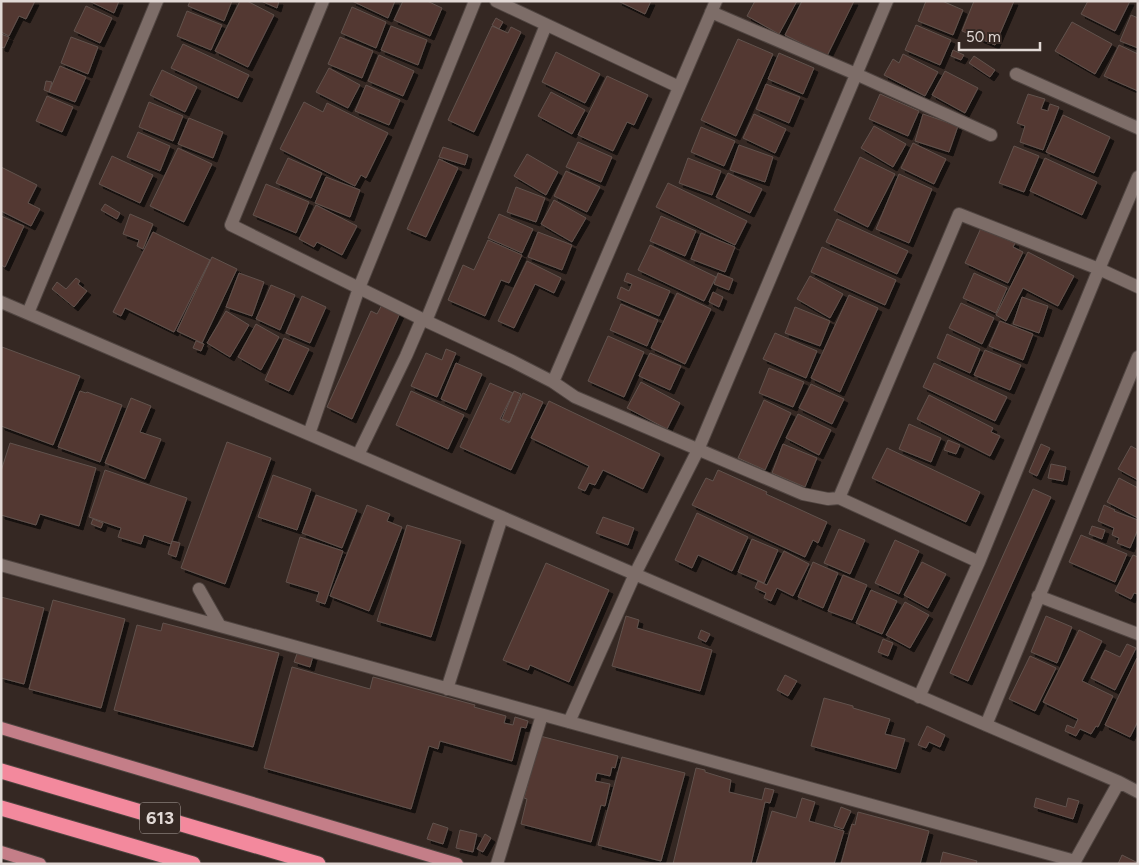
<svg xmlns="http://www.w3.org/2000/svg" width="1139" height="865" font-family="Figtree,sans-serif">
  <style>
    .building { fill: #533830; stroke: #61524d; filter: url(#shadow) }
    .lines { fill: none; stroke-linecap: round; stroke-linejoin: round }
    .minor-casing { stroke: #504541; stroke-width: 14 }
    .primary-casing { stroke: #504541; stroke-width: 14 }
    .motorway-casing { stroke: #504541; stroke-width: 17 }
    .minor { stroke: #7d6d68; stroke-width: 12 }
    .primary { stroke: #c47e88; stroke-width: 12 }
    .motorway { stroke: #f3899d; stroke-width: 15 }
    .labels { text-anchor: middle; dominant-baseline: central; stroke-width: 4.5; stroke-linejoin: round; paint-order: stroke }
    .shield { fill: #352823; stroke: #aea4a0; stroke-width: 1 }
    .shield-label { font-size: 18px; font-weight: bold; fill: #e2d9d6 }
  </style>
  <defs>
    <filter id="shadow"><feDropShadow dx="4" dy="4" stdDeviation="0" flood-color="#0009"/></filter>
  </defs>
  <rect width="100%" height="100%" fill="#352823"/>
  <path class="building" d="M1,1H35L26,19L19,16L9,36L1,32Z
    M89,1H119L114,13Z
    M190,1H232L224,21L188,6Z
    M240,1H247L274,15L248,67L215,51Z
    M261,1H279L277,8Z
    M352,1H395L388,18Z
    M403,1H427L442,8L430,36L394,20Z
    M618,1H651L645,14Z
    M755,1H797L779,34L747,16Z
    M802,1H854L827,56L785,35Z
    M926,1H942L963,10L953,35L918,21Z
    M974,1H1014L995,45L962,31Z
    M1088,1H1130L1115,31L1081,14Z
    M86,6L112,18L100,43L74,31Z
    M352,7L386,22L376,48L341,33Z
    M187,11L222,25L211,50L177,36Z
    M1131,15L1138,18V48L1120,41Z
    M496,18L503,22L499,29L492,25Z
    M1072,22L1112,44L1095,74L1055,51Z
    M916,25L951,40L940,65L905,50Z
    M391,26L427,40L418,65L381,50Z
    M492,26L508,33L511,27L521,32L474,132L448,120Z
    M1,34L9,37L4,48L1,47Z
    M71,37L98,47L88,74L61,63Z
    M340,37L373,51L362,78L328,64Z
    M738,39L773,54L736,136L701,120Z
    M183,44L249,75L238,98L171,68Z
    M1119,45L1138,54V91L1104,76Z
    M953,50L964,55L961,60L951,56Z
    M556,52L600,74L585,103L542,82Z
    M779,53L814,68L803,94L768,79Z
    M903,54L938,72L925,96L884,75L893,59L899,63Z
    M379,55L414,71L403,96L368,81Z
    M974,56L995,70L990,77L969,63Z
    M60,66L86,77L75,102L49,92Z
    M329,68L360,85L348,108L316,92Z
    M162,70L197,87L185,112L150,95Z
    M945,71L978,88L965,113L932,95Z
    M607,76L648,95L634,125L627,122L613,151L578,135Z
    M46,81L52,82L49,92L44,90Z
    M766,84L800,97L789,123L756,109Z
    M366,85L400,100L389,125L355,111Z
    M551,92L585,110L572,134L538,116Z
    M880,94L919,111L908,136L869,119Z
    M1028,94L1045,99L1041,109L1048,111L1050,104L1059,107L1043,150L1020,142L1025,126L1017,123Z
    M47,96L73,107L62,132L36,121Z
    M149,102L183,116L173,141L139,127Z
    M304,102L323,112L327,103L388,133L366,178L361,175L355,186L280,149Z
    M754,114L786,129L775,153L743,138Z
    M923,114L958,126L949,152L915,141Z
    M1063,115L1110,137L1094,173L1046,152Z
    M189,118L223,132L213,158L178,144Z
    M874,126L906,144L893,167L861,148Z
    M701,127L735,141L724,166L691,152Z
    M138,132L170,146L160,171L127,157Z
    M578,142L612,157L601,182L566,167Z
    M913,143L946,159L934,184L901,168Z
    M739,145L773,157L765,182L730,170Z
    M1014,146L1039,156L1024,192L999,183Z
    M443,147L468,155L465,165L439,157Z
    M178,148L212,164L184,222L150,206Z
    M527,154L558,172L546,195L514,176Z
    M112,156L153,175L140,203L99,184Z
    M860,157L895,174L868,227L834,210Z
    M288,158L322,173L311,198L276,183Z
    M688,158L721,171L712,195L679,183Z
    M1045,158L1097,182L1082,215L1030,191Z
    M439,159L458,168L426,237L407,229Z
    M1,167L37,185L28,203L40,209L31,226L1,211Z
    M566,171L600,187L587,212L554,196Z
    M728,173L762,189L750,213L716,197Z
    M899,174L932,189L909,243L876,229Z
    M326,177L360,190L350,217L315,203Z
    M668,183L747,221L735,245L656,207Z
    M266,184L309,202L296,233L253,215Z
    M516,187L545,198L536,222L507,212Z
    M554,200L586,218L572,242L541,224Z
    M105,204L120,213L117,219L101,210Z
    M316,205L357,226L342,255L317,242L314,247L299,239Z
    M130,214L153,224L143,249L137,246L139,240L123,234Z
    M499,214L533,229L522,253L488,238Z
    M1,216L24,226L5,267L1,265Z
    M661,216L696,231L685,256L650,241Z
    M837,219L908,251L897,274L826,242Z
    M981,228L1015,243L1013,247L1023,252L1008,283L965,263Z
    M153,232L210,260L174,332L125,308L121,316L113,312Z
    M538,232L572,245L562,270L528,257Z
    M701,233L735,247L725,272L691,259Z
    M488,240L522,255L509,283L501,280L485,316L448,300L463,265L474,270Z
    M650,245L716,277L704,301L638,270Z
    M822,247L896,280L885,305L811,272Z
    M1028,252L1074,276L1058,306L1023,288L1006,321L996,315Z
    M212,257L237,269L202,343L177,331Z
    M527,261L561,278L554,293L535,284L514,328L498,321Z
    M239,273L264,282L252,316L226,307Z
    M627,273L670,291L659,316L617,298L621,287L629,291L632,284L624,281Z
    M718,273L733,279L729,290L714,284Z
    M974,273L1007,288L996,313L963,298Z
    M810,276L843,294L830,318L797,299Z
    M76,278L80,281L78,284L87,291L74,307L52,289L57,282L66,289Z
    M271,285L295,295L280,330L256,319Z
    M713,292L723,297L719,307L709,302Z
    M677,293L711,309L685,364L651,348Z
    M849,295L878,308L840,392L811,378Z
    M302,296L326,307L310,343L286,333Z
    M1022,297L1048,306L1039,333L1013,324Z
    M383,303L401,311L352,419L327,407L371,311L377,314Z
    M961,303L994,318L982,344L949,328Z
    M621,304L658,320L647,346L610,330Z
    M795,307L830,321L820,346L785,333Z
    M226,311L249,325L230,357L207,343Z
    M1000,321L1033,334L1023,360L989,346Z
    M256,324L279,337L261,370L238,357Z
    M775,333L817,351L806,378L763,359Z
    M947,334L980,349L970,373L937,358Z
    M608,336L644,352L624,397L588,381Z
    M284,338L309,349L289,391L265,380Z
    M196,341L204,344L201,351L193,348Z
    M2,347L80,376L53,445L1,426Z
    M446,349L456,353L437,397L411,386L426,353L442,360Z
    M985,350L1021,365L1010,390L974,375Z
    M650,353L681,366L670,390L639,376Z
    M456,363L482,374L466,410L441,399Z
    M934,363L1007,397L995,421L923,387Z
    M769,368L804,382L793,407L759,393Z
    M641,382L680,403L667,429L627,408Z
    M490,383L513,393L500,419L509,423L523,393L543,402L511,470L460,447Z
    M811,384L844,399L832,424L799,408Z
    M80,391L86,393L87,392L122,405L100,462L58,447Z
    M411,391L464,415L448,449L396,425Z
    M514,391L521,394L510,422L502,419Z
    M929,395L993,428L991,432L1000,436L990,456L917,419Z
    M131,398L151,406L140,432L161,439L145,479L105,463Z
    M764,400L791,413L765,470L738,458Z
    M549,401L660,454L643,489L603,470L595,485L589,483L585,491L578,488L589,466L531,438Z
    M798,414L831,430L819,455L786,438Z
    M909,424L941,438L931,462L899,449Z
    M948,440L960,445L956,454L944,450Z
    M227,442L271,458L225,584L181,568Z
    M10,443L96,468L79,526L40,514L36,525L1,515V471Z
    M783,444L817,458L805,487L772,473Z
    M1041,444L1050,448L1037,476L1029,472Z
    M1131,446L1138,450V480L1118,469Z
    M887,448L980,492L966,522L872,478Z
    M1051,464L1066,467L1063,481L1048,478Z
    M105,470L187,498L171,544L144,535L141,544L118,537L121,528L89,517Z
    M718,470L767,492L766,494L827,522L818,543L813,540L805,557L692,505L706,478L713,481Z
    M273,475L311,489L297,530L258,517Z
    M1119,478L1138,488V518L1107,502Z
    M1033,489L1051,497L968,681L950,673Z
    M316,495L357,510L342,548L302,533Z
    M367,505L390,514L387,521L402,527L369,611L330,596Z
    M1104,505L1115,510L1114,511L1138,520V529L1130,548L1117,543L1119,538L1112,535L1114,528L1098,521Z
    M697,513L748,537L732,571L698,555L692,568L675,560Z
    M603,517L634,528L628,545L596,533Z
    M93,519L103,523L101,528L91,524Z
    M407,525L461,541L431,637L377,621Z
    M1092,526L1105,530L1102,539L1089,534Z
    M839,529L865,540L850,574L824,563Z
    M1081,535L1127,554L1115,582L1069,562Z
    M300,537L343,551L325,604L316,601L319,592L286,582Z
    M752,539L778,550L764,583L738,572Z
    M895,540L919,551L899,594L875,583Z
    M172,541L180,543L176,557L168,554Z
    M784,551L809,564L793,596L777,588L771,601L764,598L766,593L755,588L758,581L767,585Z
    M1133,555L1138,557V594L1134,593L1131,599L1115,591Z
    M813,562L838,573L823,608L798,597Z
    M922,562L946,574L928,608L904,595Z
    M546,563L609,590L569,682L530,665L528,670L503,660Z
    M843,575L867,585L852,620L828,611Z
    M871,590L897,601L882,634L856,623Z
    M1,597L44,608L24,684L1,678Z
    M53,600L125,619L101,708L29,689Z
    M905,602L929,615L910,648L886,635Z
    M626,616L639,620L637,628L712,650L700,691L612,666Z
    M1046,616L1072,627L1057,663L1031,652Z
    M163,623L279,653L253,747L114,710L137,625L161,631Z
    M701,630L710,634L706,642L698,638Z
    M1079,630L1102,641L1082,681L1113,696L1098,727L1096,726L1091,734L1080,729L1076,736L1065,731L1067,725L1074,728L1078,719L1043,702Z
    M883,639L893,643L888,656L878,652Z
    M1127,644L1136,648L1115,690L1091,678L1105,650L1120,657Z
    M298,651L313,656L310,667L294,662Z
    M1030,656L1056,668L1035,711L1009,699Z
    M1137,658L1138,721L1130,737L1105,725Z
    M292,667L370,689L373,677L475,705L474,707L506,716L504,723L513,725L515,717L528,721L526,728L521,727L512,761L440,741L438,749L429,746L411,809L264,768Z
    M785,675L797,681L788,696L777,690Z
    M824,698L853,706V708L890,719L885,734L905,739L896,769L811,746Z
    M927,726L945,735L940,747L929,742L926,748L918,745Z
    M540,736L618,756L615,768L612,767L610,776L597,773L595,781L610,784L605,806L601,805L591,842L521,824L527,799L524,798Z
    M622,757L685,773L661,861L598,845Z
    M696,768L705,770V772L731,780L729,792L762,800L765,788L774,790L770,803L765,802L751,864H673Z
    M802,798L815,802L809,821L844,831L834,864H756L772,811L796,818Z
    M1036,798L1066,807L1068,798L1079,801L1073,819L1034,807Z
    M841,807L851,811L843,829L834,826Z
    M858,812L929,831L920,864H841L852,824L855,825Z
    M433,823L448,828L443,844L427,839Z
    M460,830L477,834L473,852L456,848Z
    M485,834L491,838L483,852L477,849Z
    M943,852L977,861L976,864H940Z
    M1122,855L1138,863V864H1118Z"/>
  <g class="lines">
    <defs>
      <path id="minor" d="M323,1L231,225L426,321L512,361L553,382L716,1
        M496,1L679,87
        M711,12L856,74L991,135
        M1016,74L1138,128
        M1,302L1119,782L1138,792
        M28,313L157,1
        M426,321L546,25
        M553,382L575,397L803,494L828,499L839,498
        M309,434L359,288L475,1
        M358,455L406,356L422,319
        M979,562L839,498L959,214L1099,269L1138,287
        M1,565L220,626L1075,861L1119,782
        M199,589L220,626
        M1038,596L1138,634
        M447,689L502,517
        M919,697L979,562L1099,269L1138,177
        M569,722L635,574L698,450L887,1
        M986,725L1138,357
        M497,864L542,715"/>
      <path id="primary" d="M1,728L457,864
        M1,852L40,864"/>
      <path id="motorway" d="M1,771L318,864
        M1,808L193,864"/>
    </defs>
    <use href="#minor" class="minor-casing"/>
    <use href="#primary" class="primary-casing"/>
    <use href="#motorway" class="motorway-casing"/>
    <use href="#minor" class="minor"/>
    <use href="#primary" class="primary"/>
    <use href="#motorway" class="motorway"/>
  </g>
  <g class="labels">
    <rect class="shield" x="140" y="802.5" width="40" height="31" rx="4"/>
    <g class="shield-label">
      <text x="160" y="818">613</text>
    </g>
  </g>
  <rect width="1139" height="865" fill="none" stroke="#e2d9d6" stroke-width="5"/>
  <path d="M959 42v8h81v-8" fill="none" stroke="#e2d9d6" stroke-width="2.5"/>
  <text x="966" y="42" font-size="15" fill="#e2d9d6" stroke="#352823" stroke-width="4" paint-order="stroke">50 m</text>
</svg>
